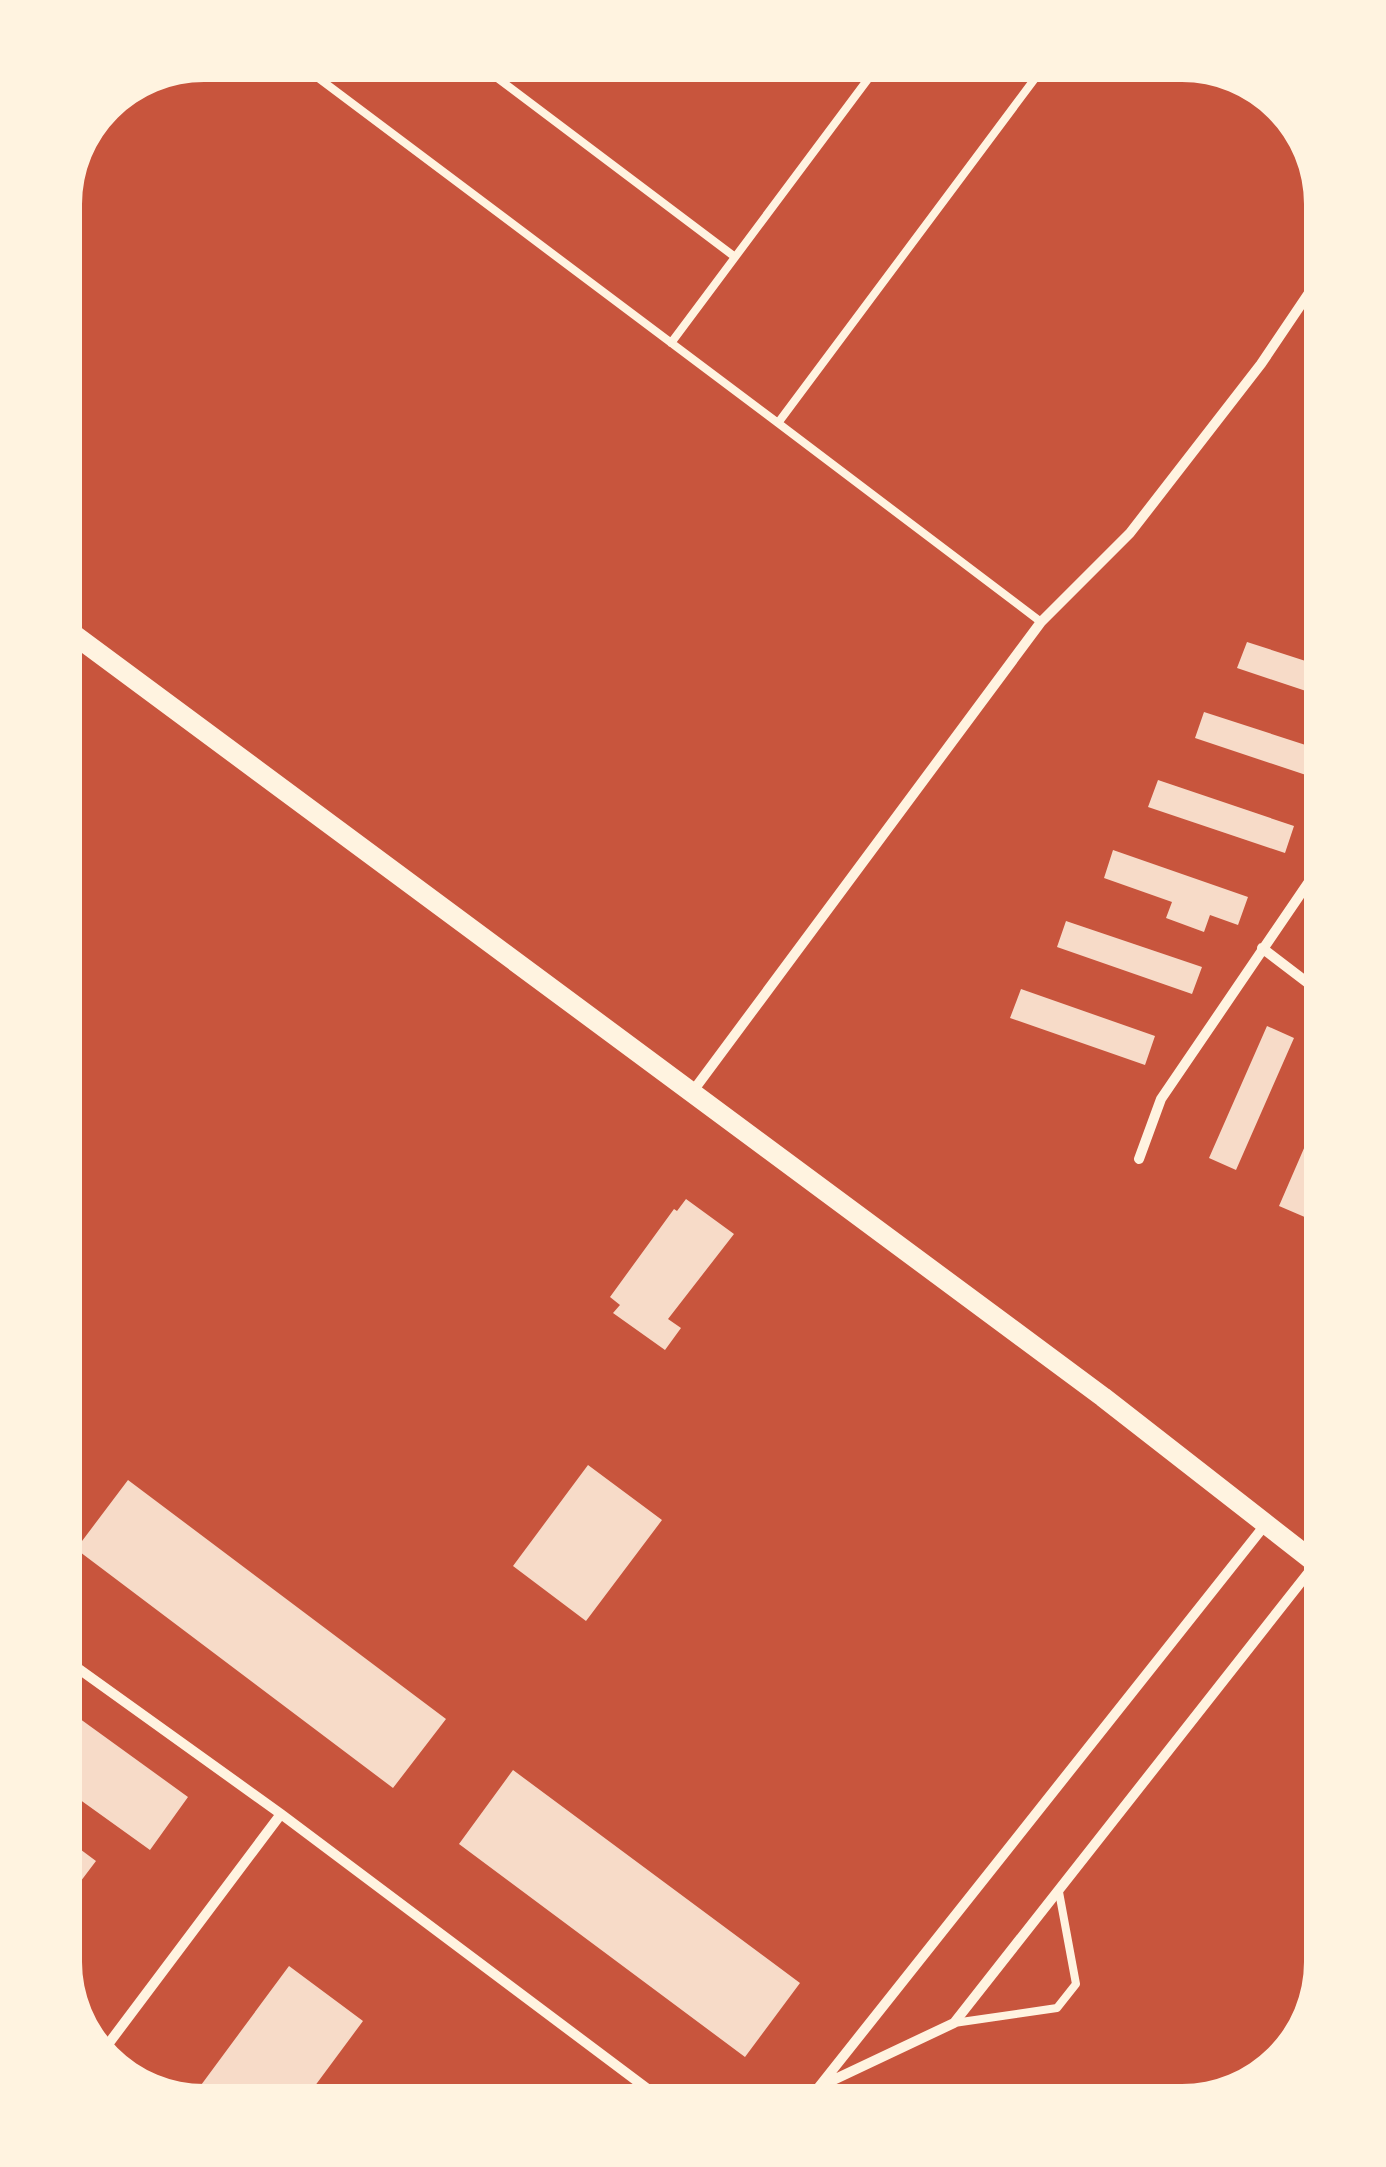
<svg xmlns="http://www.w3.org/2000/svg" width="1386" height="2167" font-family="Mulish,sans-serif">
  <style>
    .building { fill: #f7dbc8 }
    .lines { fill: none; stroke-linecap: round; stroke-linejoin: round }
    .service { stroke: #fff3e0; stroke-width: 8 }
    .minor { stroke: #fff3e0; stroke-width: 10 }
    .secondary { stroke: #fff3e0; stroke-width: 20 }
  </style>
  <rect width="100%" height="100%" fill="#c8553d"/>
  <path class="building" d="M1318,580L1321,581V612L1309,608Z
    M1247,642L1321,666V696L1237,668Z
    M1204,712L1321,750V780L1195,738Z
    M1158,780L1294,826L1285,853L1148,807Z
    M1113,850L1248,897L1238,925L1210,915L1204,932L1166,918L1172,902L1104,878Z
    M1066,921L1202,967L1192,994L1057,947Z
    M1021,989L1155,1036L1145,1065L1010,1018Z
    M1267,1026L1294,1038L1236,1170L1209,1158Z
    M1321,1109V1185L1307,1218L1279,1206Z
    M686,1199L734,1234L668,1319L681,1328L665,1350L613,1313L620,1305L610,1297L674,1209L677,1211Z
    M588,1465L662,1520L586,1621L513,1566Z
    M128,1480L446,1719L393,1788L76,1549Z
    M65,1708L188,1797L150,1850L65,1789Z
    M513,1770L800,1983L745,2057L459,1844Z
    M65,1838L96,1861L65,1902Z
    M289,1966L363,2021L303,2102L190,2100Z
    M1269,2055L1274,2060L1244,2087L1229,2091Z"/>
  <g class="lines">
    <path class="service" d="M301,65L778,423
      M480,65L735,257
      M671,343L871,75
      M1041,622L778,423L1045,65
      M954,2023L1057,2008L1076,1984L1059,1892"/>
    <path class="minor" d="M1262,948L1321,993
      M693,1091L1041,622L1130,533L1261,364L1321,275
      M1139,1159L1161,1099L1321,864
      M65,1659L281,1814L665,2102
      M103,2051L281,1814
      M827,2083L954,2023L1316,1563
      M807,2102L1265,1525"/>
    <path class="secondary" d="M65,628L1103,1397L1321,1567"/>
  </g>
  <path d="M0 0H1386V2167H0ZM204 82H1182A122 122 0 0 1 1304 204V1962A122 122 0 0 1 1182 2084H204A122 122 0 0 1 82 1962V204A122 122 0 0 1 204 82Z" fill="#fff3e0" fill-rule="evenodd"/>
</svg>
